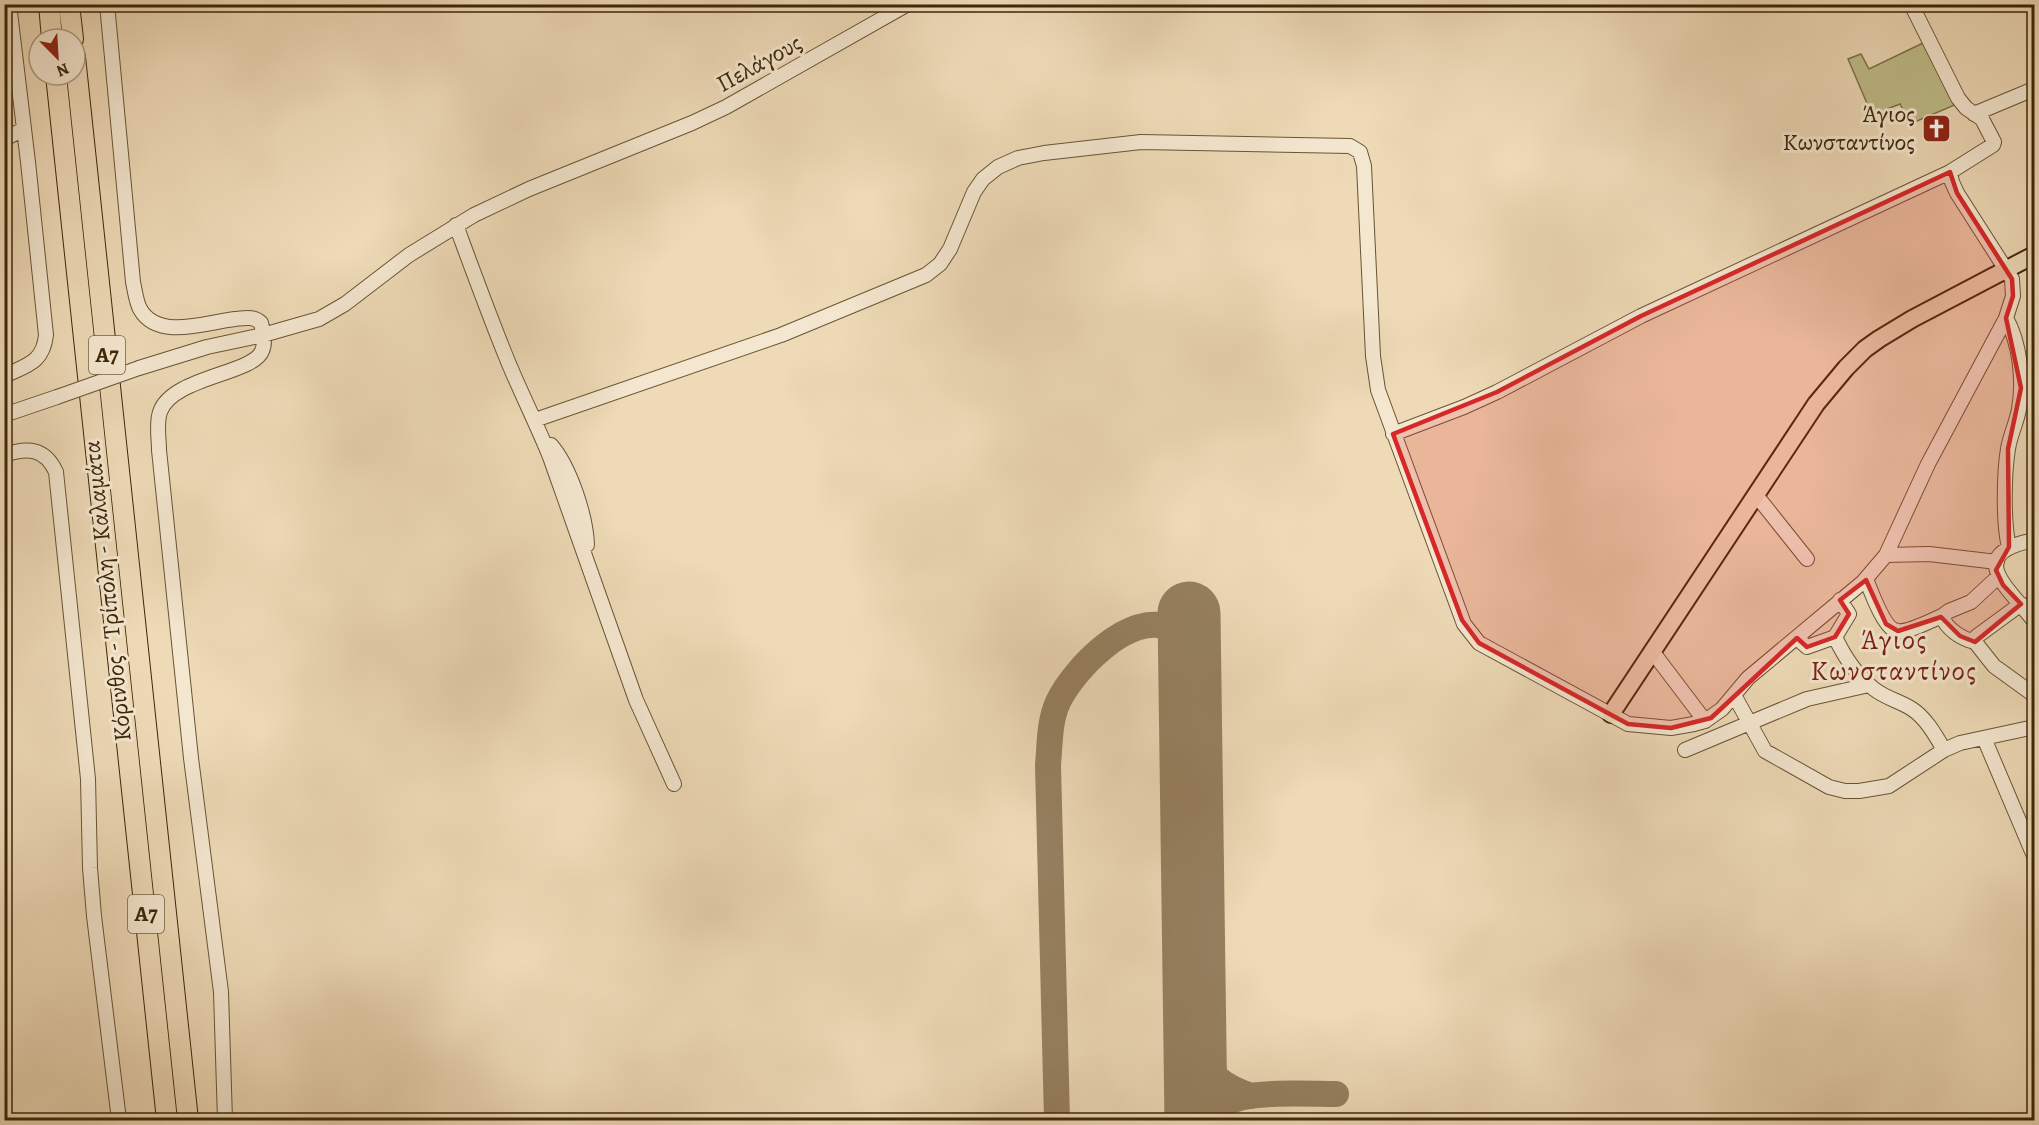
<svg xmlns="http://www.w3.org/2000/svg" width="2039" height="1125" font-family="Alegreya,serif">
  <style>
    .green { fill: #bfbe8a; stroke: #7e724a; stroke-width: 1.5 }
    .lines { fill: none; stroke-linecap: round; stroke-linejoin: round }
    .taxiway { stroke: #968060; stroke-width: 26 }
    .runway { stroke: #968060; stroke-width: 63 }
    .minor-casing { stroke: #695434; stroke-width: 16 }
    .major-casing { stroke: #3d2709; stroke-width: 20 }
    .highway-casing { stroke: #3d2709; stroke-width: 22 }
    .minor { stroke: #f4e7d0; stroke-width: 14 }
    .major { stroke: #eedab7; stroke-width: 16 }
    .highway { stroke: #eedab7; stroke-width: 20 }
    .minor-bridge-casing { stroke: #695434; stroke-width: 16; stroke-linecap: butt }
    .minor-bridge { stroke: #f4e7d0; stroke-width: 14 }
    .marked { fill: #d62828; fill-opacity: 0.2; stroke: #d62828; stroke-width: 4.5; stroke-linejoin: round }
    .labels { text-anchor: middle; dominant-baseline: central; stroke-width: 6; stroke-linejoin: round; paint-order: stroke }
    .shield { fill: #f4e7d0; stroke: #746145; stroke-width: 1.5 }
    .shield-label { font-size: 22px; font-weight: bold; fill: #3d2709 }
    .street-label { font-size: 24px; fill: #3d2709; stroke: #f4e7d0 }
    .poi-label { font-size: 24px; fill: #3d2709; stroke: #f4e7d0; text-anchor: end }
    .quarter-label { font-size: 27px; letter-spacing: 1.5px; fill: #7a1f14; stroke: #f4e7d0 }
  </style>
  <rect width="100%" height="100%" fill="#eedab7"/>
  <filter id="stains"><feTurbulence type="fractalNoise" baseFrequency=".00333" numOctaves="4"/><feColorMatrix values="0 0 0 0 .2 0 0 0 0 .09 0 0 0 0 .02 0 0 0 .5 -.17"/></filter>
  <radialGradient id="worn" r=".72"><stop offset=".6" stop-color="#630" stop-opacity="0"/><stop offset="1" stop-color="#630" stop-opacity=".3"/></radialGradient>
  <path class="green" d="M1923,43L1957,104L1910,124L1900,104L1872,115L1848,59L1861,54L1869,69Z
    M5,56L12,123L5,127H4Z
    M64,75H69L180,1120H175Z"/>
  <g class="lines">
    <path class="taxiway" d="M1194,1048C1210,1075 1221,1086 1251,1096
      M1057,1120L1048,765C1050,744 1049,722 1058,702C1073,670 1130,610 1170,628C1177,632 1184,642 1190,647
      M1208,1120C1214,1112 1224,1103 1233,1100C1257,1091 1309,1094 1336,1094"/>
    <path class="runway" d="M1189,613L1196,1120"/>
    <defs>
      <path id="minor" d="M107,4L133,282C135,291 136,301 140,309C158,341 207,322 235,319C245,318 254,316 261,323C263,332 266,343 262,351C253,374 172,377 160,412C156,424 159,438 159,450L191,758L221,992L225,1120
        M1974,114L2034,89
        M4,139L24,129
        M456,225C473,271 490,318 509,364C522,395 537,425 550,457L636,700L674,784
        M2006,318C2020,343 2024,381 2019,409C2017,422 2010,435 2008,449C2004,473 2003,523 2009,547
        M139,368L207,347L263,335L319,319L345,304L409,255L474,215L529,189L692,123L726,107L908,4
        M4,376C27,365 43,363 46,335L28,162L9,4
        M4,415L57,397
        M535,420L781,335L926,275L940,264L950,249L974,192L983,179L998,167L1018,158L1044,153L1141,142L1350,146L1360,152L1364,166L1373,356L1378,390L1464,624L1479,643L1628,724L1671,728L1694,724L1705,721L1722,709L1748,678L1863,582L1886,555L1928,464L2006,318L2013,296L2012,279L1957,193L1952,182L1950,172
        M1393,434L1464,407L1497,392L1641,316L1950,172L1993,145L1994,142L1982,119L1966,108L1958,98L1911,4
        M551,445C570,467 586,516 587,545
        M4,455C28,447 45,448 56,472L88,779L90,868L94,916L119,1120
        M1756,495L1807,559
        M2034,540C1962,554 2010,589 2034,621
        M1886,555L1929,554L1997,562
        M1866,579C1871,591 1884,629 1897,631C1908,633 1932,620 1942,616
        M1840,600L1849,614L1835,637C1844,656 1857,676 1874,689C1887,699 1900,701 1912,709C1926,718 1936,736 1944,750
        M2021,604L1976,637L1975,642L1994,666L2034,695
        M1797,638L1807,647L1835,637
        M1975,642C1962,639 1946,629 1942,616L1949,611L1971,602L1998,577
        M1652,651L1705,721
        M1734,695L1765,751L1829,787L1845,791H1859L1889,786L1944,750L1960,743L2034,727
        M1984,738L2034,856
        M1685,750L1807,699L1869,685"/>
      <path id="major" d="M1611,714L1816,404L1846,368L1865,349L1879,339L1912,319L2034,255"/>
      <path id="highway" d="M49,4L52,39
        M69,4L73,39
        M75,57L188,1120
        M56,75L167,1120"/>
    </defs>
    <use href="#minor" class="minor-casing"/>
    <use href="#major" class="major-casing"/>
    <use href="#highway" class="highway-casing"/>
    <use href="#minor" class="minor"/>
    <use href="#major" class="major"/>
    <use href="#highway" class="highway"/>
    <defs>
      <path id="minor-bridge" d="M57,397L139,368"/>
    </defs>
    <use href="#minor-bridge" class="minor-bridge-casing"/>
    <use href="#minor-bridge" class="minor-bridge"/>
  </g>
  <path class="marked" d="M1950,172L1957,193L2012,279L2013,296L2006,318L2021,388L2008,449L2009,547L1996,570L2003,585L2021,604L1975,642L1960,636L1941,617L1898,631L1886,624L1866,580L1840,600L1849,614L1835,637L1807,647L1797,638L1711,718L1671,728L1628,724L1479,643L1462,620L1393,434L1497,392L1641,316Z"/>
  <defs>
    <symbol id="church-square" viewBox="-11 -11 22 22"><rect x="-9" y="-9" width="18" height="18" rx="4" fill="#8f2418" stroke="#f4e7d0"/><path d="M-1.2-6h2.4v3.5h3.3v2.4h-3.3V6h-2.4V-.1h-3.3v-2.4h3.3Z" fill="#fff"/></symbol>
  </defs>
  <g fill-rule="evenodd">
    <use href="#church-square" x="1920" y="112" width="33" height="33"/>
  </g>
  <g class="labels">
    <g class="shield">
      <rect x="89" y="336" width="36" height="38" rx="4.5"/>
      <rect x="128" y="895" width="36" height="38" rx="4.5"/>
    </g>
    <g class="shield-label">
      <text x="107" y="355">Α7</text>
      <text x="146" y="914">Α7</text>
    </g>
    <g class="street-label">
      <text transform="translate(759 63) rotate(-29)">Πελάγους</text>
      <text transform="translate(107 591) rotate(-96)">Κόρινθος - Τρίπολη - Καλαμάτα</text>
    </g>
    <g class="poi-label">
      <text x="1915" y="114">Άγιος<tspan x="1915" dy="28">Κωνσταντίνος</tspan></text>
    </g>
    <g class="quarter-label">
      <text x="1894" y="640">Άγιος<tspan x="1894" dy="31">Κωνσταντίνος</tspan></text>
    </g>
  </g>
  <rect width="2039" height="1125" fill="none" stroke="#eedab7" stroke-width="24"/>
  <rect x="6" y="6" width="2027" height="1113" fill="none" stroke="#3d2709" stroke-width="3"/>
  <rect x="12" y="12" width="2015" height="1101" fill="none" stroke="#3d2709" stroke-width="1.5"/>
  <g transform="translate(57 57) rotate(156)"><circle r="28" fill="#f4e7d0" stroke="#ab9a80" stroke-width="1.5"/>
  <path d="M0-4.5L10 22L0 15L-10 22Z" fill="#8f2418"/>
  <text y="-9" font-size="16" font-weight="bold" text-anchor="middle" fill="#3d2709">N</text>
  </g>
  <rect width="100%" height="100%" filter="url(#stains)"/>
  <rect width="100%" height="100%" fill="url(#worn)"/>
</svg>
